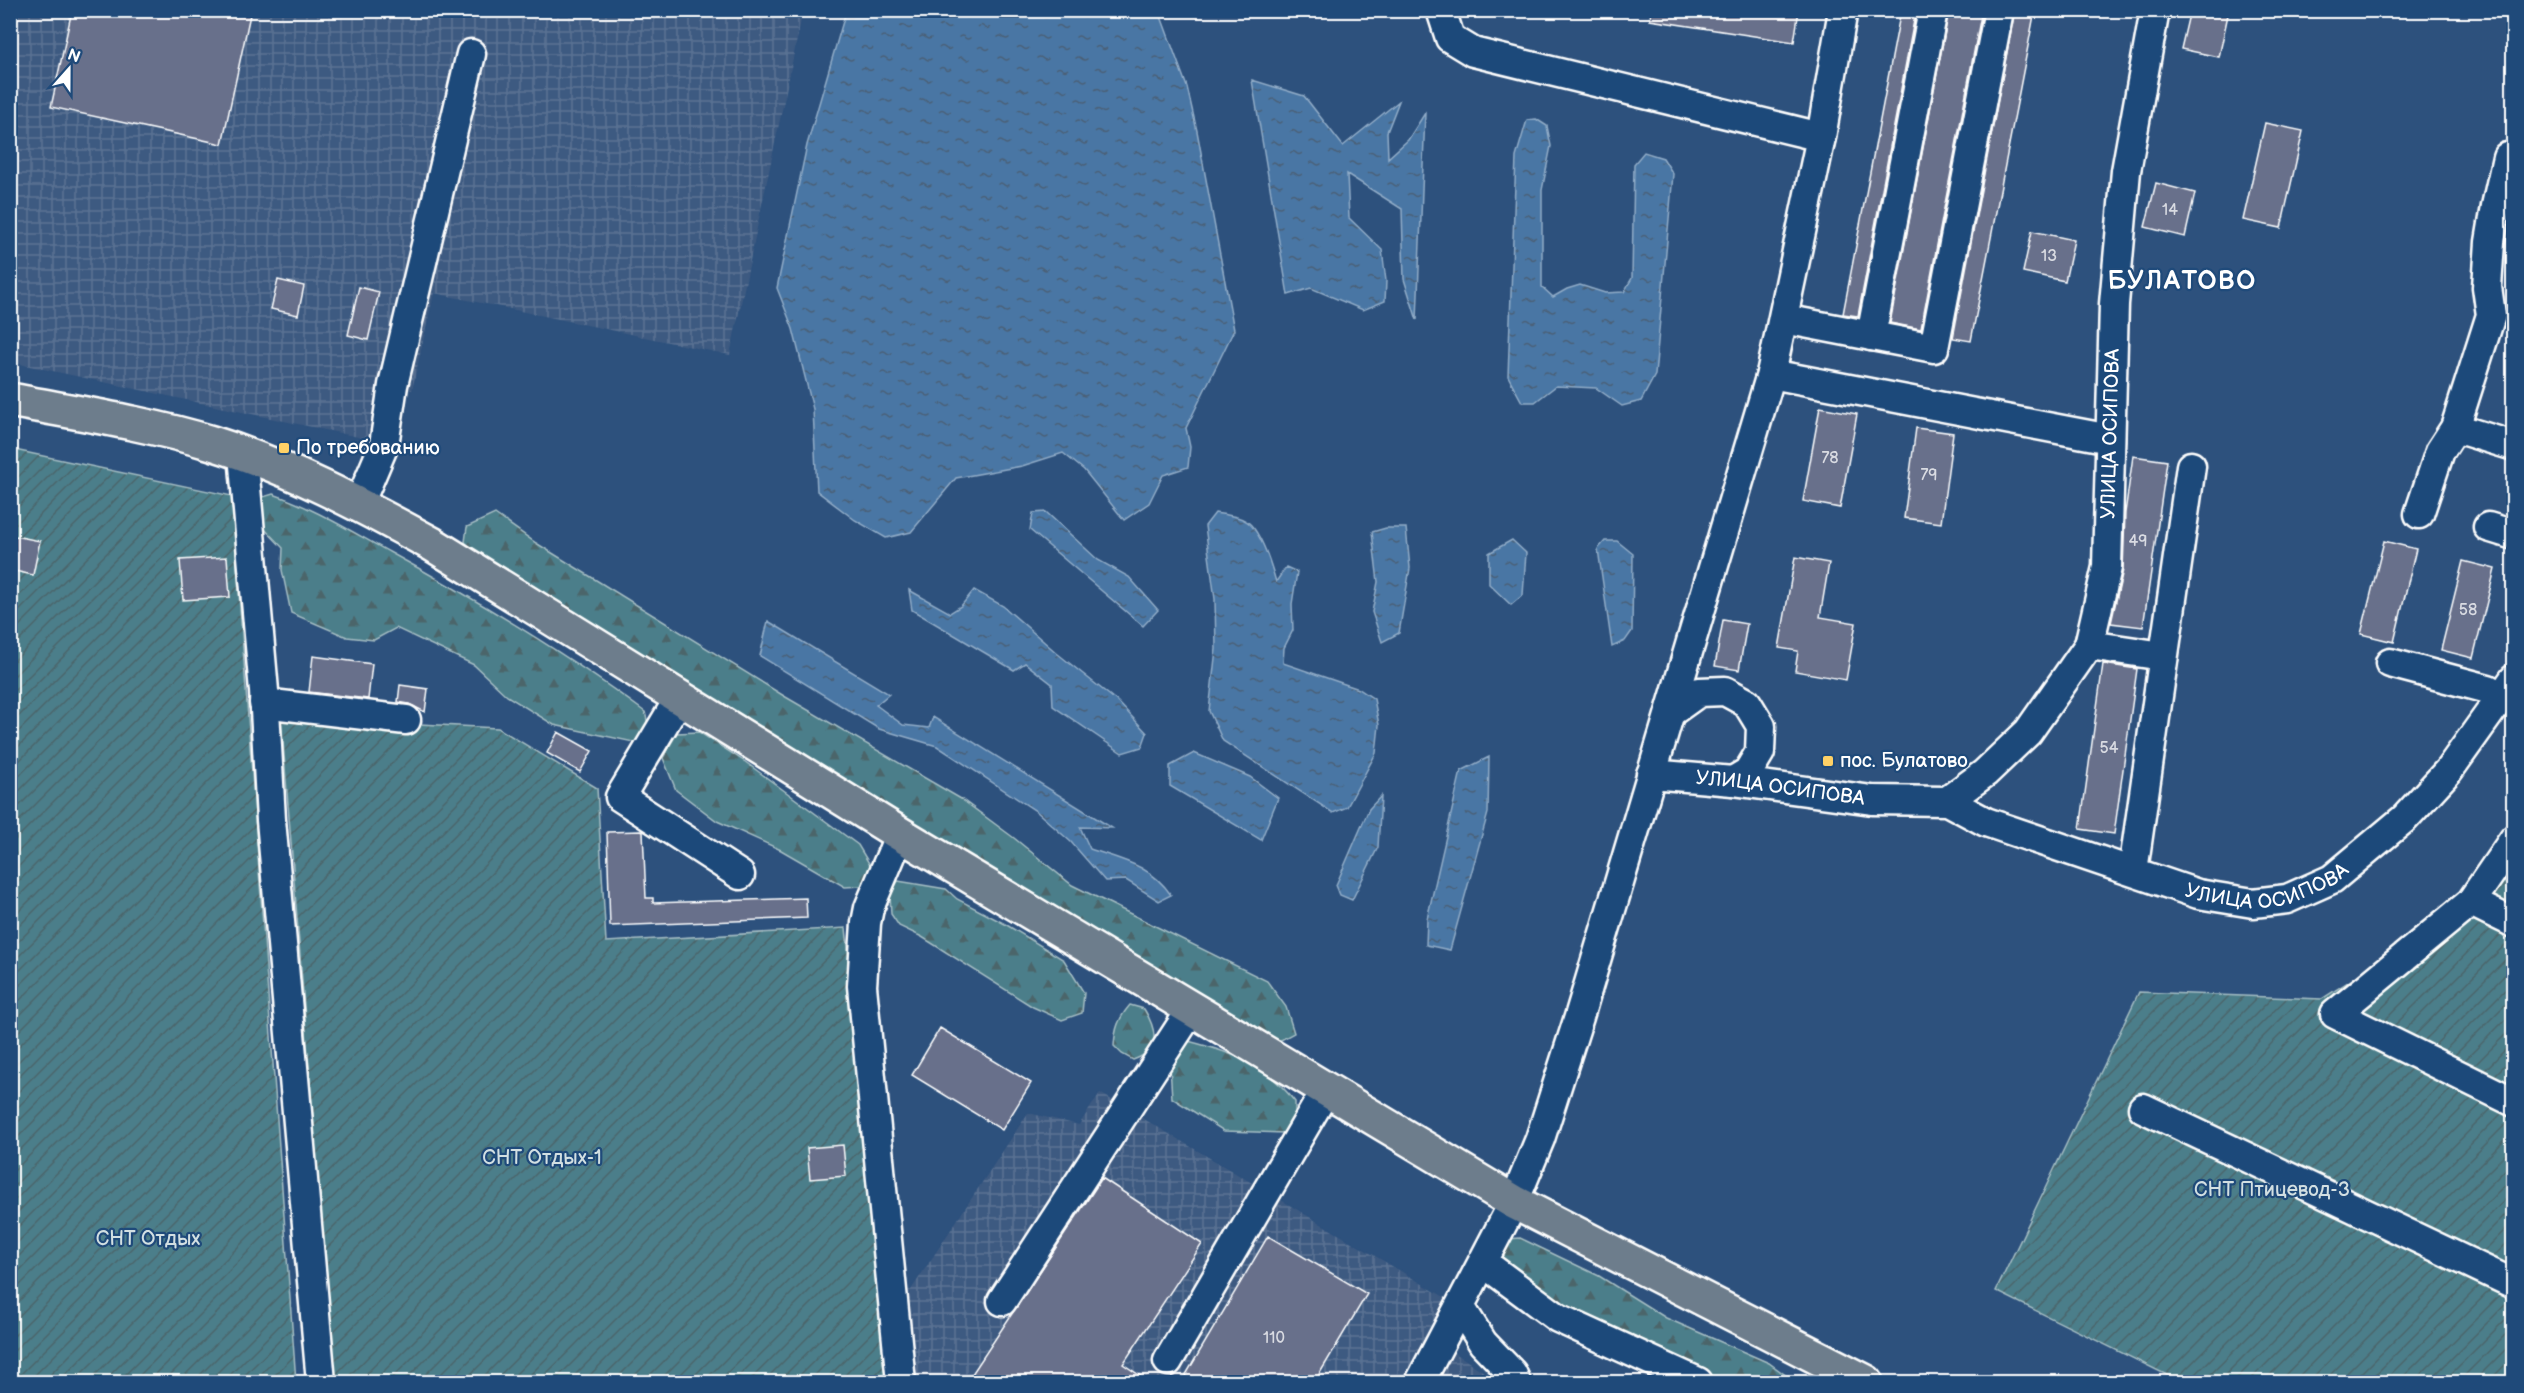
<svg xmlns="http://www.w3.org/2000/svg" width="2524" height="1393" font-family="'Balsamiq Sans',sans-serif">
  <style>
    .industrial { fill: url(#industrial-grid) }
    .forest { fill: url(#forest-firs); stroke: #a6bec4; stroke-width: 1.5 }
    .garden { fill: url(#garden-furrows); stroke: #a6bec4; stroke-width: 1.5 }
    .water { fill: url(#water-ripples); stroke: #92adc8; stroke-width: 1.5 }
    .building { fill: #676f8b; stroke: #fff; stroke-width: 1.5 }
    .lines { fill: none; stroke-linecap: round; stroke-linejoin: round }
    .minor-casing { stroke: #fff; stroke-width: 33 }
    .major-casing { stroke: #fff; stroke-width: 38 }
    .minor { stroke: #1f4a7a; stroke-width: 28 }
    .major { stroke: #6d7d8c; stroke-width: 33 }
    .poi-dot { fill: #ffd166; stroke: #1f4a7a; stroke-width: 2 }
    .labels { text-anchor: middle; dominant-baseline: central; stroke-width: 4.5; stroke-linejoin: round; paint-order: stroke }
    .number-label { font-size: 16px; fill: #d9dbe2 }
    .street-label { font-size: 20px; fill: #fff; stroke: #1f4a7a }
    .poi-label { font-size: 20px; fill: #fff; stroke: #1f4a7a; text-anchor: start }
    .park-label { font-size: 20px; fill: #d2dfe2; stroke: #1f4a7a }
    .district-label { font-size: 26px; font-weight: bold; letter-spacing: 1.5px; fill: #fff; stroke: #1f4a7a }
  </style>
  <defs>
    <pattern id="industrial-grid" width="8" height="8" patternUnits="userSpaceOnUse" patternTransform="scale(1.5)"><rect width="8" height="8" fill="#3e5a81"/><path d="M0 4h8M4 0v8" fill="none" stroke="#5b7394"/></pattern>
    <pattern id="forest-firs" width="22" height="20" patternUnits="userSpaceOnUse" patternTransform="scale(1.5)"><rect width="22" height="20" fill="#4c7e8a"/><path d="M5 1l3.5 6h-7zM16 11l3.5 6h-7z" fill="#4c656b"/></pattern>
    <pattern id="garden-furrows" width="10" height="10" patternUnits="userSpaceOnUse" patternTransform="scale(1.5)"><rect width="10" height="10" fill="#4c7e8a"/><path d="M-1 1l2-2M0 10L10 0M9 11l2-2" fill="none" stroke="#4c656b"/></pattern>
    <pattern id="water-ripples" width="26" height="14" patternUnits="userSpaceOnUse" patternTransform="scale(1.5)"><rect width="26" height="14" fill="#4976a4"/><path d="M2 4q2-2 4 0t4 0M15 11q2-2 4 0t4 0" fill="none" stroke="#4b5f74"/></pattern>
  </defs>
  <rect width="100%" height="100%" fill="#2d517d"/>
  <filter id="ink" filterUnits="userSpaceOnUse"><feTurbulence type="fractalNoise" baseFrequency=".0167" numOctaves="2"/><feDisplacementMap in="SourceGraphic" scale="12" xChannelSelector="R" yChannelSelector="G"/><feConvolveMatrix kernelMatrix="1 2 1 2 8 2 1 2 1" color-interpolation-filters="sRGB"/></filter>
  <g filter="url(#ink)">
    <path class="industrial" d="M11,11H803L730,355L434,293L412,390L386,384L372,440L11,362Z
      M1100,1093L1446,1298L1426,1334L1499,1382H908L900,1291L911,1290L1028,1113L1079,1125Z"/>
    <path class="forest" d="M273,494C314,508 352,532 391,553C479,601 564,652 645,712L649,728L638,743L554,725L507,696L474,665L396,628L374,640L347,637L291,613L282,570L283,548L257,521V510L263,497Z
      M495,514L536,543L784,696L961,799L1014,838L1072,885L1267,981L1286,1007L1294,1033L1281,1040L1256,1037L484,564L465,542L467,527Z
      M699,732L744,761L858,845L870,865V880L861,886L845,887L781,850L717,821L676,790L663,758L677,733Z
      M898,881L946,889L957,899L1005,924L1064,960L1084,993L1082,1013L1062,1020L1033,1007L922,937L899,926L891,914L890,894Z
      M1130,1005L1144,1009C1157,1030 1161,1050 1133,1060L1122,1054L1114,1046C1115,1029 1118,1019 1130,1005Z
      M1188,1041C1231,1052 1268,1065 1295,1102V1121L1285,1133L1224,1131L1172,1098L1170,1066Z
      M1520,1238L1599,1276L1666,1318L1769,1363L1795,1382H1716L1556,1308L1500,1266L1508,1239Z"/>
    <path class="garden" d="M10,449L232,496L296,1382H11Z
      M281,717L498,728L597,788L606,942L846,928L891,1382H334Z
      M2513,822V1382H2181L1996,1291L2139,992L2322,999L2448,917Z"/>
    <path class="water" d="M846,11H1159L1187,87L1197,131L1234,330L1186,428L1190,447L1188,467L1163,475L1149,503L1124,520L1084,470L1063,453L1022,466L956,478L911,532L886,538L855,520L817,491L813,409L793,329L777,288L807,145Z
      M1252,80L1304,96L1343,146L1399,101L1387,132L1388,158L1408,140L1425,113L1417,320L1404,279L1402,209L1347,174L1349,218L1382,250L1386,281L1385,301L1363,310L1311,288L1288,295Z
      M1536,119L1547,126L1551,146L1542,190V287L1553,297L1567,289L1580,285L1605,293L1624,292L1632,278L1634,164L1644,152L1663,158L1673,174L1655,375L1641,401L1622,406L1596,388L1556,386L1535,402H1522L1508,376L1516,157L1527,120Z
      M1046,512L1098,560L1129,577L1158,610L1143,626L1030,530L1033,513Z
      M1215,513C1226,515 1243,516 1251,525C1263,538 1271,564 1276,582L1286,567L1297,572L1292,604L1293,630L1284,648L1283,663L1359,689L1374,699L1379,725L1376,753L1347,807L1333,813L1223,741L1209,711L1216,649L1215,599L1205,526Z
      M1386,528H1406L1410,568L1399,633L1382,642L1372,612L1378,582L1372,532Z
      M1512,540L1526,553L1523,595L1511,605L1489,584V553Z
      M1605,541H1617L1633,554L1632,631L1625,641L1612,647L1598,549Z
      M909,590L950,613L961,606L974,590L1003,606L1058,654L1118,702L1147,733L1142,747L1122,753L1053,706L1052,684L1025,663L1014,670L912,610Z
      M768,621L889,694L876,705L903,725L929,728L933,717L1112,828L1080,827L1090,849C1122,860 1151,865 1171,895L1159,901L1126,880L1105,881L1071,842L1036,811L937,746L879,729L760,656Z
      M1194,753L1250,777L1278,798L1261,840L1170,786V766Z
      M1489,757L1488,813L1450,950L1426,945L1427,919L1461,771Z
      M1381,796L1378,847L1352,900L1340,895L1336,885L1369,809Z"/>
    <path class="building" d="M72,10H251L222,144L51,107Z
      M1651,10H1799L1794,42L1650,20Z
      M1901,10H1916L1858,316L1843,314Z
      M1949,10H1982L1921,329L1890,323Z
      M2015,10H2035L1971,341L1953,338Z
      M2190,10H2229L2219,57L2181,49Z
      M2265,123L2303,131L2281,228L2243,220Z
      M2156,183L2195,193L2185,237L2145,227Z
      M2032,231L2074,240L2065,281L2023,272Z
      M278,280L304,286L298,315L271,309Z
      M359,287L379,292L368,340L348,335Z
      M1820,407L1857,414L1840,508L1803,501Z
      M1916,428L1953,433L1941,523L1904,518Z
      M2133,456L2167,461L2143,627L2111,623L2123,570L2125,513Z
      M10,535L40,541L33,575L10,570Z
      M2384,541L2416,549L2394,642L2361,634Z
      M227,557L230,597L183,600L180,560Z
      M1795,557L1829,563L1820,617L1856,623L1846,680L1795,671L1798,651L1779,648Z
      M2463,561L2495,569L2473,658L2441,650Z
      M1723,620L1747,624L1739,670L1715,666Z
      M313,656L372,664L368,699L309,692Z
      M2103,664L2137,669L2114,834L2080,829Z
      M400,685L428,689L425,712L409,704L398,702Z
      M558,732L592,751L580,772L547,753Z
      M641,831L643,832L646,898H653V903L806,898L807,918L610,926L607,832Z
      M940,1028L1031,1083L1002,1130L912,1075Z
      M843,1145L846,1176L810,1179L807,1148Z
      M1102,1178L1202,1244L1123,1364L1151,1383H966Z
      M1268,1236L1367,1294L1314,1383H1181Z"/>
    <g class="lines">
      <defs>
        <g id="minor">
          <path d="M1441,10L1450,38L1473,52L1821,137"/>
          <path d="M1784,319L1934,348L1999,10"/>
          <path d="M1871,336L1933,10"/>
          <path d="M1771,374L2110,439"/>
          <path d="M2455,428L2514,446"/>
          <path d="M243,454L264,691L271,820L321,1382"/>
          <path d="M359,504L384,445L393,385L471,54"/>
          <path d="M2419,514L2440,451L2455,428L2491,315L2487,287L2490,242L2496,206L2507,157"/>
          <path d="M2488,527L2514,535"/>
          <path d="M2089,645L2163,656"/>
          <path d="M2390,663L2488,689L2502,697"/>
          <path d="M680,697L620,797L740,875"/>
          <path d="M264,703L406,720"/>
          <path d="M1671,712L1699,692L1725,691L1747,703L1761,726L1760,752L1748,772L1733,781"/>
          <path id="s1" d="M1651,774L1733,781L1872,800L1947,801L1986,822L2198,894L2253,903L2287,899L2332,879L2405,818L2449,770L2514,679"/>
          <path id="s2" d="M1947,801L1985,773L2028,732L2089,645L2107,567L2114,304L2126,171L2155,10"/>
          <path d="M900,834L869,908L866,923L862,986L901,1382"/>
          <path d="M2514,839L2471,902L2335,1014L2514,1102"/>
          <path d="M2133,871L2191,466"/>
          <path d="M2471,902L2514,923"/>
          <path d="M2143,1108L2514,1284"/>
          <path d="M1484,1263L1558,1318L1698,1382"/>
          <path d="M1002,1301L1192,1009"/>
          <path d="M1461,1308L1483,1343L1512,1373L1516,1382"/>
          <path d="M1168,1361L1326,1090"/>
          <path d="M1420,1382L1514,1202L1540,1139L1579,1017L1771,374L1821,137L1843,10"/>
        </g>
        <path id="major" d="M10,400C78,413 146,423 212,443C289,467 361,505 432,544L900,834L1514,1202L1866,1382"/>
      </defs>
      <use href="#minor" class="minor-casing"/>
      <use href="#major" class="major-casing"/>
      <use href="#minor" class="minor"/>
      <use href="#major" class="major"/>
    </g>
  </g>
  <g class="poi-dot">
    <rect x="278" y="442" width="12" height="12" rx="3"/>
    <rect x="1822" y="755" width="12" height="12" rx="3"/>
  </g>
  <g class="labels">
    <g class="number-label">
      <text x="2170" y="210">14</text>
      <text x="2049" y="256">13</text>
      <text x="1830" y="458">78</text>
      <text x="1929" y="475">79</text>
      <text x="2138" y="541">49</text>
      <text x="2468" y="610">58</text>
      <text x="2109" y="748">54</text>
      <text x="1274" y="1338">110</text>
    </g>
    <g class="street-label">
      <text stroke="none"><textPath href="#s2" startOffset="426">УЛИЦА ОСИПОВА</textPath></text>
      <text stroke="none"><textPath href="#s1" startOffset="130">УЛИЦА ОСИПОВА</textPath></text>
      <text stroke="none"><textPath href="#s1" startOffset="638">УЛИЦА ОСИПОВА</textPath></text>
    </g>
    <g class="poi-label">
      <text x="296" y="448">По требованию</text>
      <text x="1840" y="761">пос. Булатово</text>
    </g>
    <g class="park-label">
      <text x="542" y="1158">СНТ Отдых-1</text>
      <text x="2272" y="1190">СНТ Птицевод-3</text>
      <text x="148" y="1239">СНТ Отдых</text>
    </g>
    <g class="district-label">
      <text x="2182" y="281">БУЛАТОВО</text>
    </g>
  </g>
  <rect width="2524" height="1393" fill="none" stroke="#1f4a7a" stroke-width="36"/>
  <rect x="18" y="18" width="2488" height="1357" fill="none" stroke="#fff" stroke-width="2" filter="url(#ink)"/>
  <g transform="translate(69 69) rotate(21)" stroke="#1f4a7a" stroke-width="4.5" paint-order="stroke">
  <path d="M0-4.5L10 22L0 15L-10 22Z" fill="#ffffff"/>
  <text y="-9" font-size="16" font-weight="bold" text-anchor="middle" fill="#ffffff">N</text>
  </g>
</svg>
